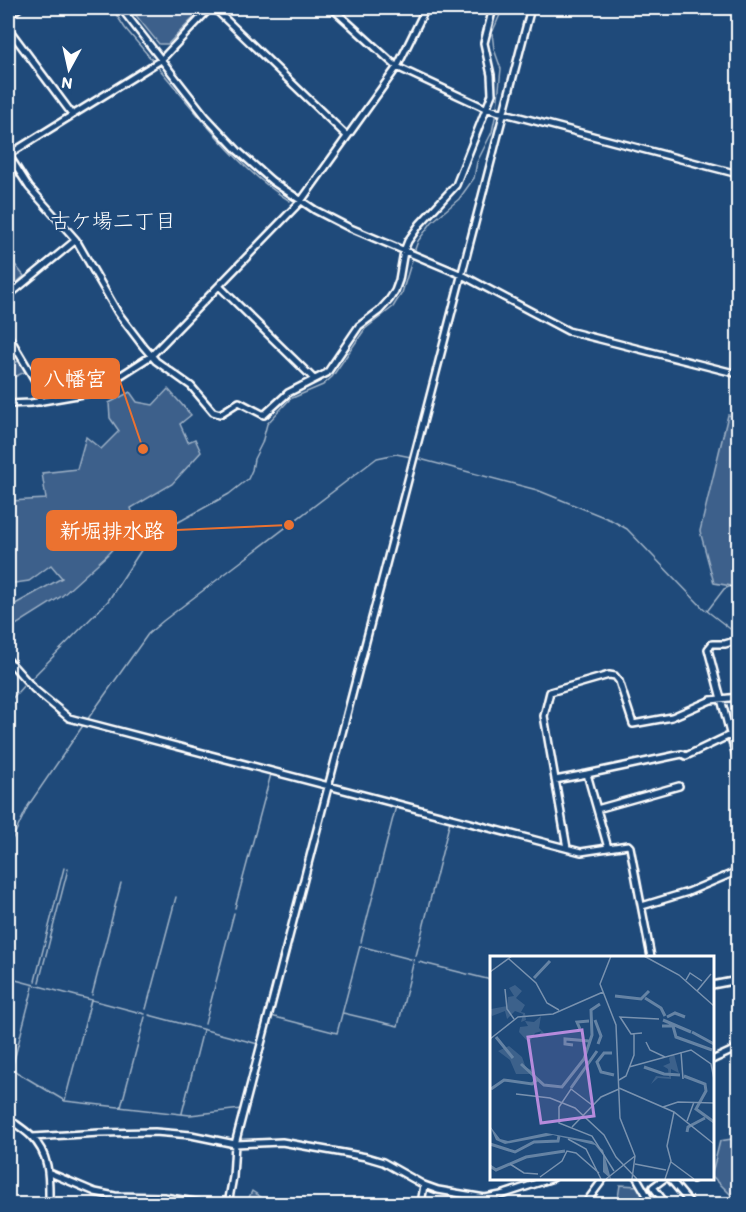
<svg xmlns="http://www.w3.org/2000/svg" width="746" height="1212" font-family="Itim,'Klee One',sans-serif">
  <style>
    .green { fill: #3c618b; stroke: #9eb0c5; stroke-width: 1.5 }
    .lines { fill: none; stroke-linecap: round; stroke-linejoin: round }
    .stream { stroke: #a3b5c8; stroke-width: 1.5 }
    .minor-casing { stroke: #fff; stroke-width: 10 }
    .minor { stroke: #1f4a7a; stroke-width: 5 }
    .labels { text-anchor: middle; dominant-baseline: central; stroke-width: 4.5; stroke-linejoin: round; paint-order: stroke }
    .neighbourhood-label { font-size: 21px; fill: #fff; stroke: #1f4a7a }
    .inset-river { fill: none; stroke: #6583a4; stroke-width: 3 }
    .inset-road { fill: none; stroke: #7992af; stroke-width: 1.5 }
    .view { fill: #b68bdc; fill-opacity: 0.15; stroke: #b68bdc; stroke-width: 3 }
    .inset-edge { fill: none; stroke: #fff; stroke-width: 3 }
    .leader { fill: none; stroke: #eb7230; stroke-width: 2 }
    .callout-dot { fill: #eb7230; stroke: #1f4a7a; stroke-width: 2 }
    .callout { fill: #eb7230; stroke: #eb7230; stroke-width: 2 }
    .callout-label { font-size: 21px; text-anchor: middle; font-weight: bold; fill: #fff }
  </style>
  <rect width="100%" height="100%" fill="#1f4a7a"/>
  <filter id="ink" filterUnits="userSpaceOnUse"><feTurbulence type="fractalNoise" baseFrequency=".0167" numOctaves="2"/><feDisplacementMap in="SourceGraphic" scale="12" xChannelSelector="R" yChannelSelector="G"/><feConvolveMatrix kernelMatrix="1 2 1 2 8 2 1 2 1" color-interpolation-filters="sRGB"/></filter>
  <g filter="url(#ink)">
    <path class="green" d="M130,8H203L168,44H159Z
      M8,256L24,276L8,290Z
      M19,361L25,372L8,380V365Z
      M168,389L191,415L180,424L188,442L195,439L201,452L172,484L131,508L136,523L107,555L62,596L8,630V608L62,578L51,565L29,581L8,584V503L10,501L46,499L42,473L77,469L86,437L101,449L119,431L110,418L109,403L130,392L137,402L153,405Z
      M728,415L738,417V587L714,583L700,531Z
      M738,1138V1204H731L736,1200L712,1176V1173L720,1141Z
      M620,1185L639,1186L647,1204H603H617Z
      M252,1191L264,1199L269,1204H246Z
      M286,1197L309,1200L311,1204H280Z"/>
    <g class="lines">
      <path class="stream" d="M112,8L125,28L153,61
        M156,65C195,110 238,170 290,201
        M497,108L501,69L494,49L492,33L503,8
        M414,252L418,241L432,222L459,199L474,178L477,162L492,132L496,113
        M416,458L537,490L611,520L627,529L702,607L738,635
        M708,610L724,589L738,583
        M29,681L108,601L149,538L161,529L175,524L229,494L248,479L252,470L254,459L262,443L267,424L290,399L323,385L332,377L365,329L393,307L396,302L402,293L413,257
        M8,703L25,684
        M87,720L148,634L163,621L377,458L396,454L411,457
        M8,848L28,806L84,724
        M235,908L271,774
        M361,942L396,806
        M416,956L450,821
        M419,962L491,980
        M8,978L145,1014
        M35,981L64,868
        M39,982L68,869
        M92,995L121,883
        M146,1009L176,897
        M271,1016L337,1033L360,946L414,960L398,1026L343,1013
        M205,1024L234,913
        M259,1038L288,926
        M8,1067L65,1101L190,1115L241,1109L258,1044L149,1015
        M12,1068L33,987
        M65,1100L91,1000
        M121,1107L145,1017
        M182,1113L203,1030"/>
      <defs>
        <path id="minor" d="M121,8L206,117L238,151L272,181L315,210L348,227L462,275L568,331L738,374
          M214,8L347,136
          M332,8L397,67L485,108L738,174
          M8,16L19,8
          M8,28L72,114
          M8,154L29,187L76,240L118,313L143,346L156,361L191,386L213,412L220,414L239,402L264,415L288,393L327,373L359,326L379,311L389,300L395,291L399,280L404,251L408,241L420,224L456,185L492,94L491,75L484,43L493,8
          M8,155L161,60L210,8
          M219,286L314,379
          M8,296L76,240
          M8,335L36,382L40,402
          M8,404L31,403L95,392L151,356L301,201L397,67L426,8
          M738,640L725,644H712L708,649L738,764
          M8,660L34,689L69,718L581,852L628,845L630,847L651,957
          M587,774L682,754L686,756L730,735
          M555,780L587,774L608,848
          M597,809L679,786
          M567,848L544,716L550,692L609,675L615,676L619,681L633,724L672,717L711,700L738,697
          M642,906L688,892L738,871
          M712,985L738,980
          M712,1060L738,1048
          M8,1118C15,1124 24,1129 31,1136C51,1155 49,1180 49,1204
          M32,1137L100,1133L155,1132L191,1135L235,1144L282,1142L366,1157L383,1162L424,1185L438,1190L485,1198L501,1195L553,1178
          M50,1173L95,1192L115,1196L164,1197L207,1204
          M637,1178L652,1204
          M665,1178L653,1187L666,1204
          M669,1178L691,1204
          M691,1178L693,1179
          M228,1204L233,1177L235,1144L531,8
          M421,1204L424,1185
          M585,1204L604,1178"/>
      </defs>
      <use href="#minor" class="minor-casing"/>
      <use href="#minor" class="minor"/>
    </g>
  </g>
  <g class="labels">
    <g class="neighbourhood-label">
      <text x="113" y="220">古ケ場二丁目</text>
    </g>
  </g>
  <g transform="translate(490 956)">
    <rect width="224" height="224" fill="#1f4a7a"/>
    <path d="M25,29L32,35L26,42L35,49L31,56L35,57L36,64L31,66L33,58L25,55L17,63L15,55L2,60L0,55V50L1,53L17,50L18,41L24,40L19,32ZM51,60L49,72L55,78L46,82L52,75L45,77L39,87L29,76L30,71L38,70L35,65L44,66ZM19,90L32,101L36,112L43,114L42,118H26L20,104L8,95ZM184,98L189,117L181,113V123L168,122L161,128L166,120L179,121L178,113L173,110L180,107L179,102Z" fill="#3c618b"/>
    <path d="M0,170L10,183L18,185L56,177L102,185L113,194L121,223L113,216V199L105,189L63,179L15,188L6,184Z" fill="#6583a4"/>
    <path class="inset-river" d="M44,22L60,5M125,40L151,43L159,35M155,42L171,52L175,60M177,61L185,57L195,61M105,64L111,80L108,88M173,64L201,76M172,70H183L186,81L222,94M90,73L87,66L99,65M202,76L224,88M6,81L23,102M83,89L75,88V83L99,85M122,97H114L107,106L111,116L124,119M31,108L54,129L72,131L94,103L102,79L101,54L110,48M154,111L174,118L190,119M194,120L215,128L216,135L206,153L224,166M81,132L107,95M1,133L14,124L42,128L47,124M197,176L198,171L215,162M0,188L25,196L44,186L68,185L69,180M0,210L6,214L36,201L75,195"/>
    <path class="inset-road" d="M121,0L110,28L126,69L130,162L145,200L142,223M154,0L189,19L224,50M19,3L46,27L57,47L69,54M0,16L22,0M196,24L200,17L212,25M15,33L17,53L24,63M207,35L221,18M152,77L141,78L130,61L169,63M0,83L28,61L63,58L113,36M156,86L160,94L175,101M191,96L193,123M139,111L201,94L221,108L224,123M129,124L136,120L144,99V78M129,132L184,156L224,188M26,138L60,142L85,152L114,179L126,201L147,223M102,149L81,133L69,151V167L102,180L124,215M173,151L188,146L224,147M197,165L204,146M82,171L111,141L129,133M78,183L96,193L111,223M181,206L204,223M20,208L34,217L48,218M145,208L176,214M50,221L72,205L77,195L86,197L109,217M116,223L145,200M175,223L181,205L177,190L184,156"/>
    <path class="view" d="M92,74L104,160L51,167L38,81Z"/>
    <rect width="224" height="224" class="inset-edge"/>
  </g>
  <path class="leader" d="M143 449L119 378M289 525L176 530"/>
  <g class="callout-dot">
    <circle cx="143" cy="449" r="6"/>
    <circle cx="289" cy="525" r="6"/>
  </g>
  <g class="callout">
    <rect x="32" y="359" width="87" height="39" rx="6"/>
    <rect x="47" y="511" width="129" height="39" rx="6"/>
  </g>
  <g class="callout-label">
    <text x="75" y="386">八幡宮</text>
    <text x="112" y="538">新堀排水路</text>
  </g>
  <rect width="746" height="1212" fill="none" stroke="#1f4a7a" stroke-width="30"/>
  <rect x="15" y="15" width="716" height="1182" fill="none" stroke="#fff" stroke-width="2" filter="url(#ink)"/>
  <g transform="translate(69 69) rotate(188)" stroke="#1f4a7a" stroke-width="4.5" paint-order="stroke">
  <path d="M0-4.5L10 22L0 15L-10 22Z" fill="#ffffff"/>
  <text y="-9" font-size="16" font-weight="bold" text-anchor="middle" fill="#ffffff">N</text>
  </g>
</svg>
